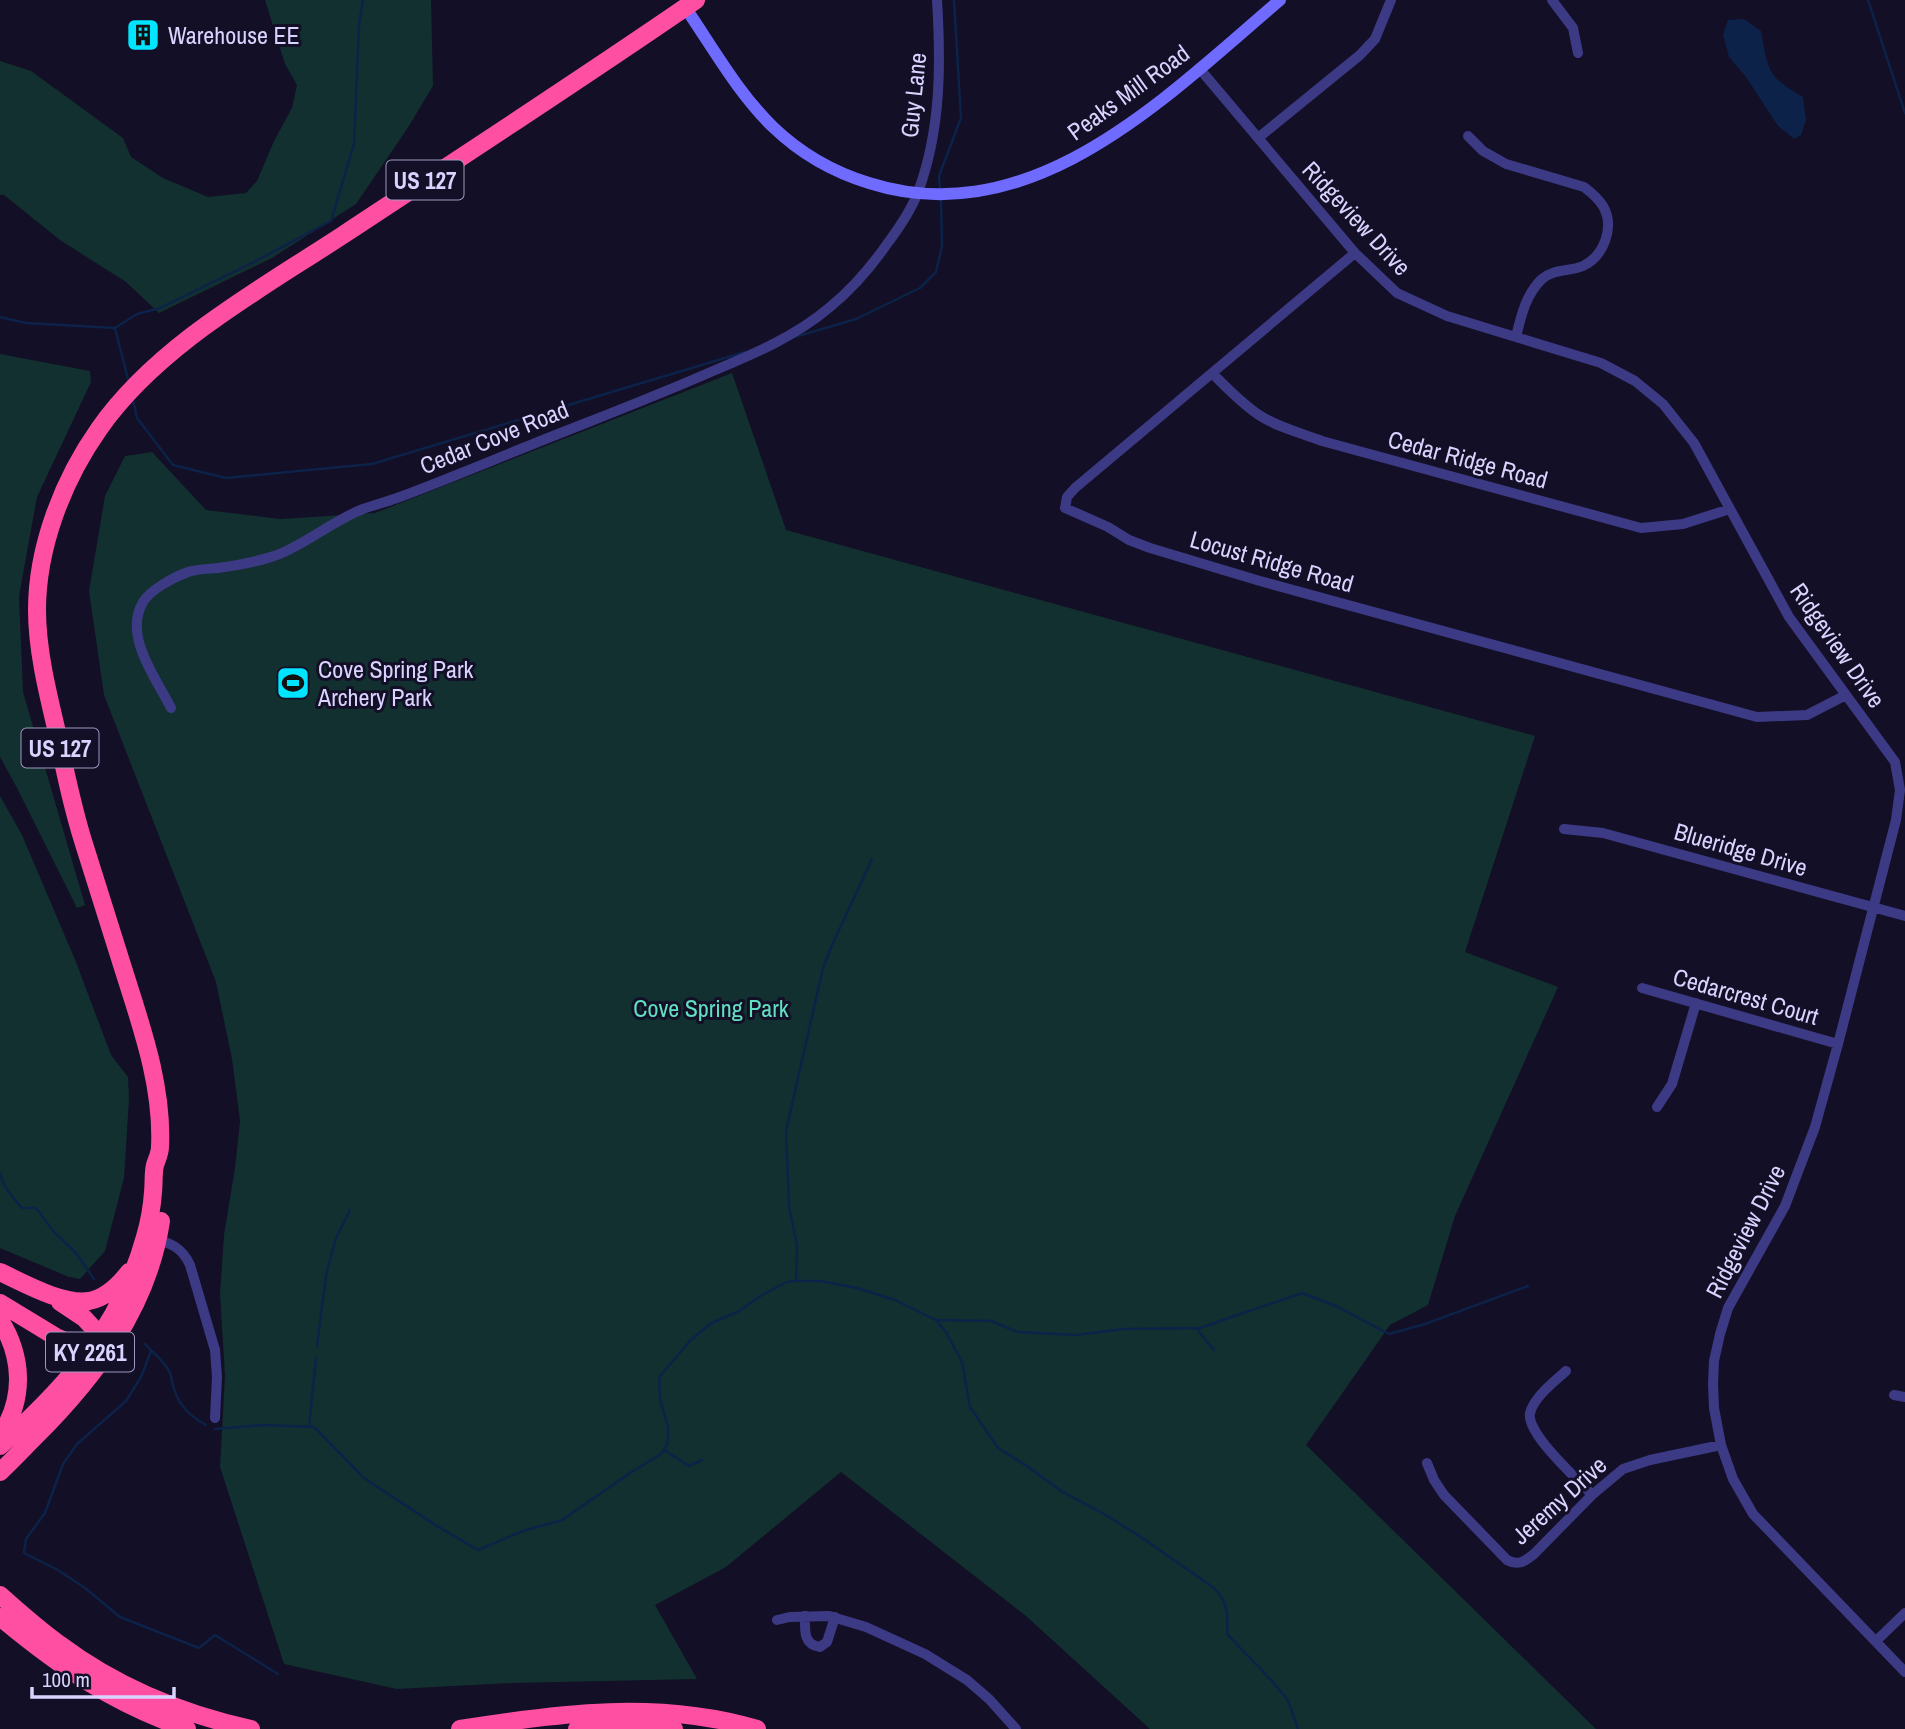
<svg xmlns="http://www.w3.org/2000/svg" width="1905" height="1729" font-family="'Archivo Narrow',sans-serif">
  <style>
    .green { fill: #12302f }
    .water { fill: #0c2248 }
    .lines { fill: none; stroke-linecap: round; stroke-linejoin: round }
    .stream { stroke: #0c2248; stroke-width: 2.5 }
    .street { stroke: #3d3a85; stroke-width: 10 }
    .secondary { stroke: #6f6bff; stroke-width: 12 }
    .highway { stroke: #ff4fa3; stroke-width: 18 }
    .labels { text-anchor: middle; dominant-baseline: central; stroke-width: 6; stroke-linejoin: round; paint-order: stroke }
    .shield { fill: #130f26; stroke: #9e99be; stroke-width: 2 }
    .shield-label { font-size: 23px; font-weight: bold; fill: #d9d4ff }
    .poi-label { font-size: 24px; fill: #d9d4ff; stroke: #130f26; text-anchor: start }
    .street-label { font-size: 24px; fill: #d9d4ff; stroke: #130f26 }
    .park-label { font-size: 24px; fill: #5fe0c0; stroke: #130f26 }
  </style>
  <rect width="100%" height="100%" fill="#130f26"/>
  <path class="green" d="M265,0H431L433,86L407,129L356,204L272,258L159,313L126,282L60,240L4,195H0V61L31,71L123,138L131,157L163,178L208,197L246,193L257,181L274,141L292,108L297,85L285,64Z
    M0,354L90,371L91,382L37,497L19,596L23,692L85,905L77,908L17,788L0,757Z
    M732,373L786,530L1535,736L1465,952L1558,987L1455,1216L1428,1305L1390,1325L1306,1445L1596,1729H1150L1026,1616L841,1472L726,1567L655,1605L697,1679L512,1683L397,1689L284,1664L220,1467L225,1376L220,1294L224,1235L235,1168L240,1121L232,1059L216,982L104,695L89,591L105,496L125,456L152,452L206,510L280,519L375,513Z
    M0,796L22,835L76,962L111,1055L128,1077L129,1099L124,1178L105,1251L80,1279L69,1277L0,1248Z"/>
  <path class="water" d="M1744,19L1761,31C1768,69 1767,77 1803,97L1806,120L1801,135L1794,139L1778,126L1746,77L1729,57L1723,35L1728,20Z"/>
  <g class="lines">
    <path class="stream" d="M1868,0L1905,113
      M940,189L939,176L961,118L954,0
      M0,317L26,323L115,328L137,314L160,308L252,263L331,221L354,144L359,25L363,0
      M115,328L129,383
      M795,337L856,319L920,288L936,272L942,246L941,199
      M133,400L137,418L173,465L226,478L372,464L745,352
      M0,1173C3,1187 13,1198 22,1208H36L54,1232L76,1253L94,1279
      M796,1281L797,1245L789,1207L786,1131L823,968L832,945L872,859
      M936,1320L946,1332L962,1362L970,1407L998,1448L1027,1466L1061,1491L1104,1514L1138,1535L1214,1588C1228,1602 1228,1615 1227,1634L1272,1681L1288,1700L1298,1729
      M1196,1328L1214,1350
      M145,1344C153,1353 165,1361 170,1373C172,1378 172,1384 174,1389C179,1405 191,1417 206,1425
      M317,1346L326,1275L336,1238L350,1210
      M151,1351L141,1377L126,1401L77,1444L63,1464L45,1513L26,1539L24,1553L58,1570L85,1588L120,1617L199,1648L215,1635L278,1674
      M309,1426L316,1358
      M215,1429L263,1425L314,1427L364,1478L437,1526L478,1550L523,1531L562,1520L630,1473L661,1454L667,1445L668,1437V1427L660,1399L659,1383L660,1376L691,1340L710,1324L739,1311L762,1295L787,1282L796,1281H820L857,1288L895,1300L936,1320L991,1321L1018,1332L1076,1335L1124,1329L1200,1328L1302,1293L1336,1306L1389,1334L1425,1324L1528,1286
      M664,1450L689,1466L702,1460"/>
    <path class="street" d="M1552,0L1573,28L1578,53
      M1199,68L1355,253L1397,293L1447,316L1601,363L1635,381L1663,404L1694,443L1789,617L1895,762L1900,790L1896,820L1838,1044L1815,1127L1785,1206L1728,1308L1720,1334L1714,1361L1713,1384L1714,1408L1721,1445L1733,1479L1753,1514L1905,1672
      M1468,136L1483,151L1506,164L1584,187C1592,193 1598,198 1603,206C1615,227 1604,256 1583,266C1569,272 1555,268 1542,279C1526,294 1521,316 1516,337
      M1258,138L1360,55L1375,39L1391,0
      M1355,253L1075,488L1067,497L1065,508L1108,527L1129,540L1150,548L1260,581L1757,717L1807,715L1846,695
      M1212,373C1227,388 1241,403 1259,415C1277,427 1301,433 1322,441L1641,528L1683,524L1730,509
      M171,708C156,678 123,636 143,602C150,590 174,577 188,572C197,569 208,569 218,568C238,565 258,562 277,555C308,543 332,521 363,509C374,505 386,502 397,498C443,481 488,462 533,444C593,420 654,397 713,371C754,354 796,336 830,307C852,289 871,267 887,244C899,228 911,211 918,192C941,130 941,65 937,0
      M1564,829L1603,833L1905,916
      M1642,988L1838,1044
      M1657,1107L1672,1084L1696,1003
      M153,1238C170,1243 182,1247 190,1265L215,1350L217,1377L215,1418
      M1566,1371C1554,1382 1534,1397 1530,1413C1526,1434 1578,1479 1592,1495
      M1894,1395L1905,1397
      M1427,1463L1434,1480L1444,1495L1507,1560C1518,1566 1524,1562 1534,1554L1592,1495L1623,1469L1650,1460L1721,1445
      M805,1616C805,1630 803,1645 820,1647L827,1642L835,1617
      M777,1620L790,1617L829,1616L866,1627L925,1654L967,1680L989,1699L1016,1729
      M1876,1641L1905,1613"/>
    <path class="secondary" d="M685,7C713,48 738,93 773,127C800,153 833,172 869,183C1032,235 1167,96 1280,0"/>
    <path class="highway" d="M0,1272C24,1283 62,1305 89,1301C106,1298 119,1285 129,1272
      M60,1302L84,1318L107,1343
      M0,1303L56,1337L99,1355
      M0,1320C23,1357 25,1399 0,1436
      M0,1446C68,1385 120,1327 145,1237C149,1223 152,1207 153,1192C154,1183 153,1173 155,1165C157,1159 160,1153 160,1147C163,1086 141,1025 123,968C110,926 97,886 84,844C72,806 64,767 56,728C47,690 37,649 37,610C37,547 63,480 99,429C157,346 259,290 343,235C461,157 580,80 696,0
      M0,1472C12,1461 23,1449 35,1437C95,1377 148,1308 161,1221
      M0,1595C19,1612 38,1629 59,1644C115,1686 182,1714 251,1729
      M0,1617C60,1667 113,1703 187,1729
      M460,1729C559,1713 659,1700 757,1729
      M577,1729L623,1727L674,1729"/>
  </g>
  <defs>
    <symbol id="building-square" viewBox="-11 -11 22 22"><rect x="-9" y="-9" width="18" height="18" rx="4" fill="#00e5ff" stroke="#130f26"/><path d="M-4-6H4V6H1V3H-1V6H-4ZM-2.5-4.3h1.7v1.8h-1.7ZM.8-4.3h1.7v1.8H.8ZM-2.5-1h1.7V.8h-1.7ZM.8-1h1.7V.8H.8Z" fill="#111"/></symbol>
    <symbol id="stadium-square" viewBox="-11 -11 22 22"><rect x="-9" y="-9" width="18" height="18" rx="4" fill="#00e5ff" stroke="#130f26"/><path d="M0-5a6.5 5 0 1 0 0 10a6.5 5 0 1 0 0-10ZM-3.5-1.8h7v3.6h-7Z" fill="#111"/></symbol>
  </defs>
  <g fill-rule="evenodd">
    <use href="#building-square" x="124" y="16" width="38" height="38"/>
    <use href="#stadium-square" x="274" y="664" width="38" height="38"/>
  </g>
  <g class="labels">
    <g class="shield">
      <rect x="386.5" y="160.5" width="77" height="39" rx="5"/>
      <rect x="21.5" y="728.5" width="77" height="39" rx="5"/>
      <rect x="46" y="1332.5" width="88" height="39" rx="5"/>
    </g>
    <g class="shield-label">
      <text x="425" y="180">US 127</text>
      <text x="60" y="748">US 127</text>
      <text x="90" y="1352">KY 2261</text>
    </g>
    <g class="poi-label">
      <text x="168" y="35">Warehouse EE</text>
      <text x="318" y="669">Cove Spring Park<tspan x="318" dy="28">Archery Park</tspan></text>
    </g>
    <g class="street-label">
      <text transform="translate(1128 92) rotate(-36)">Peaks Mill Road</text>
      <text transform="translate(913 95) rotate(-84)">Guy Lane</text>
      <text transform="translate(1357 218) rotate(47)">Ridgeview Drive</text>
      <text transform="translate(494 437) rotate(-22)">Cedar Cove Road</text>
      <text transform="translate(1468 459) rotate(15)">Cedar Ridge Road</text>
      <text transform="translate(1272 561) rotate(16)">Locust Ridge Road</text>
      <text transform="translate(1838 645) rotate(55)">Ridgeview Drive</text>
      <text transform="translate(1741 849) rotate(16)">Blueridge Drive</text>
      <text transform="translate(1746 996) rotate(16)">Cedarcrest Court</text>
      <text transform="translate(1745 1231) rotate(-63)">Ridgeview Drive</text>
      <text transform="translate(1559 1500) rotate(-42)">Jeremy Drive</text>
    </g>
    <g class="park-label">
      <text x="711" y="1008">Cove Spring Park</text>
    </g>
  </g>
  <path d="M32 1687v10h142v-10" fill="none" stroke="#d9d4ff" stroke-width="3.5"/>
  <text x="42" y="1687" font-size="21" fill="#d9d4ff" stroke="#130f26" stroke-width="5" paint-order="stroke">100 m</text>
</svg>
